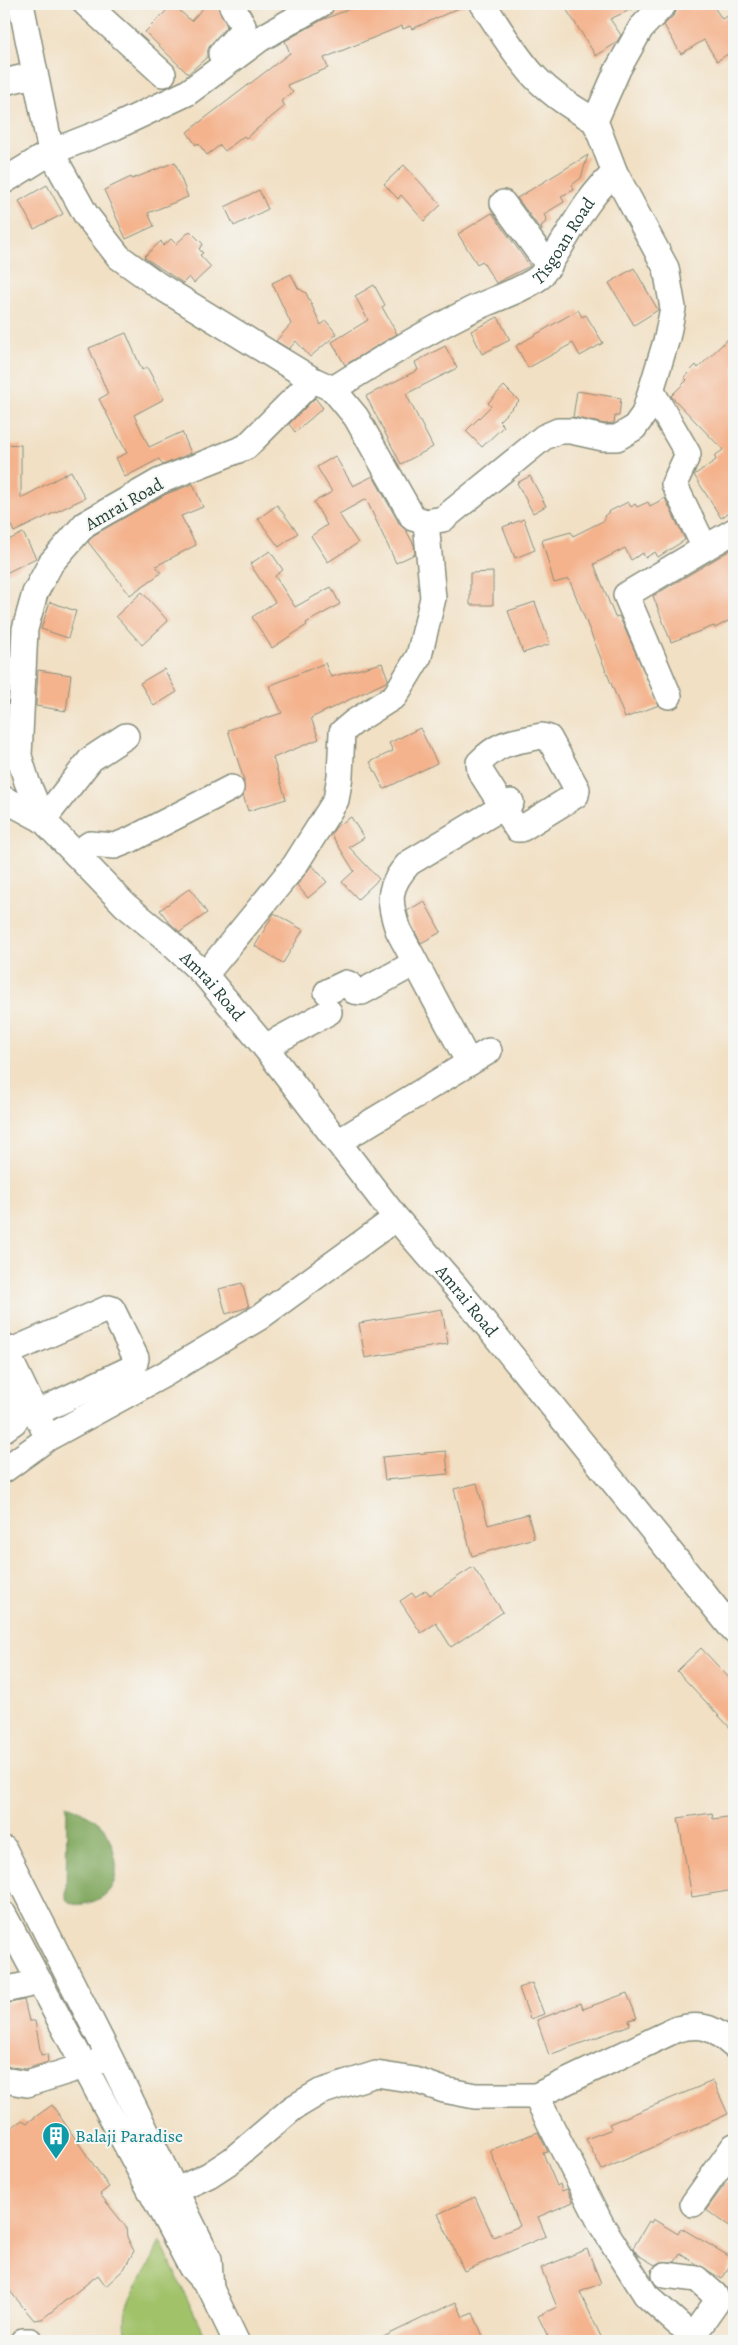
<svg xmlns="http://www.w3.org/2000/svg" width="738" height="2345" font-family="Alegreya,serif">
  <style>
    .green { fill: #a2c26a; stroke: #60804f }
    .forest { fill: #81a85e; stroke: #507249 }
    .building { fill: #f4b38d }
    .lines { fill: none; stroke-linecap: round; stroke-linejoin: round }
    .minor-casing { stroke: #888e7c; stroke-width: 28 }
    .minor { stroke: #fff; stroke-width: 25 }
    .labels { text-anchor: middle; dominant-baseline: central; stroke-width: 4; stroke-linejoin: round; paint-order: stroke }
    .street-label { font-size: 18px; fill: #1f3d34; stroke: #f6f6f2 }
    .culture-label { font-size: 18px; fill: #0d838f; stroke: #f6f6f2; text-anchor: start }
  </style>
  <rect width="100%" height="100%" fill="#f6f6f2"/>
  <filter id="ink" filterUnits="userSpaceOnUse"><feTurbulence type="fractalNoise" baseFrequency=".02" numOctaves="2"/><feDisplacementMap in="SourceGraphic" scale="10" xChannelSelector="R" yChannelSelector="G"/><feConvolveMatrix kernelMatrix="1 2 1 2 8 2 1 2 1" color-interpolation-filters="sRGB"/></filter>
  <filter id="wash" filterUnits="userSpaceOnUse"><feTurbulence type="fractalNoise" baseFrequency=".0096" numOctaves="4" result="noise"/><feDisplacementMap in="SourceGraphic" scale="20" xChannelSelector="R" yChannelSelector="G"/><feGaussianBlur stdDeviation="1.12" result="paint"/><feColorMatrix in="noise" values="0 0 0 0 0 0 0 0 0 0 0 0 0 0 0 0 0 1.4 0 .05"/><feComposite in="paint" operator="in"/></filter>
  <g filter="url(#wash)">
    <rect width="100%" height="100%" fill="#f1e0c4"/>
    <path class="green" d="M160,2241L207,2341H128C125,2333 124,2316 127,2307C135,2284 152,2265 160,2241Z"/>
    <path class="forest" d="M67,1804C80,1811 95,1817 105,1829C108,1832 109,1838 111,1843C122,1871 117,1899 83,1904C76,1905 71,1905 66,1899Z"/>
    <g id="blocks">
      <path class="building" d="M207,4H217L227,26L210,45L207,57L188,74L145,32L171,6L176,10L178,9L191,21Z
        M362,4H468L412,29L410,26L403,29L402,26L324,58L328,68L287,85L293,92L281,101L285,106L246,138L244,136L225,151L220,145L207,155L198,143L196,145L187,132L290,53L285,41L322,20Z
        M563,4H643L610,19L621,35L616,43L596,56Z
        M678,4H712L722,19L728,16L734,26V50L717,61L704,40L681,54L664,25L675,14Z
        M588,155L581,178L572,185L574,190L561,196L564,202L544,214L547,221L541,226L542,231L517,198Z
        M175,162L188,197L148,213L154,226L126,239L104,190L131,177L132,179Z
        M404,165L441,205L424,221L401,195L398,199L384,184Z
        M47,185L63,214L34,229L19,201Z
        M259,190L268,209L234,226L225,207Z
        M492,213L530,266L496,283L482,261L477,264L458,234Z
        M190,231L203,244L199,249L203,253L200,255L211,267L194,283L189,277L183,283L144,257L161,241L163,246L171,239L176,244Z
        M634,268L658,310L634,325L609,283Z
        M291,274L298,288L306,293L321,325L326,321L337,334L310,357L296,341L289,349L276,341L291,324L272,283Z
        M374,285L385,305L382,307L397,334L345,365L332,342L368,320L355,296Z
        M578,310L582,317L586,315L603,343L580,356L573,343L528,368L516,346Z
        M498,317L510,340L482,354L471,331Z
        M126,333L142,370L147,367L164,399L134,415L149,447L182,432L191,453L163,465L159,459L125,477L116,458L127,453L99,399L108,394L89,348Z
        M734,333V509L721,518L694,475L716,460L714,456L723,450L671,396L687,380L684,377L696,365L698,368Z
        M445,346L457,368L406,394L433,447L401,464L366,396L418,370L415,362Z
        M504,386L519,401L499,421L504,426L482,447L466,431L491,406L488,403Z
        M577,391L621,398L619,416H615L614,423L605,424L573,417Z
        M315,398L323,408L295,432L289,424Z
        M4,444L21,445V498L71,471L85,498L14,532L4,511Z
        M335,456L353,486L373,476L400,525L406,530L414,545L415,554L396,563L366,499L339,514L358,543L328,562L311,536L327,525L314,502L332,492L317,467Z
        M530,476L546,506L533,513L517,483Z
        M193,484L203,507L181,516L196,545L156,566L161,573L130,595L88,542L94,535L166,494Z
        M665,498L685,540L658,557L655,552L645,558L643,553L631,560L625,548L594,564L615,617L619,616L659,705L625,718L569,579L554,583L542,540L571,532L573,536L605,520L604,516L610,511L628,502L631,507L635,504L637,507L648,502L650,506Z
        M277,505L298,533L279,547L258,519Z
        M524,519L535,550L515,558L503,527Z
        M23,533L36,558L4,574V542Z
        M734,548V618L715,628L714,626L671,642L653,596Z
        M270,551L283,570L275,576L295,607L331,587L340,604L306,623L307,625L272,648L252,617L275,602L250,564Z
        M493,572V605H470V573Z
        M142,592L168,621L142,645L116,616Z
        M50,602L76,611L68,638L41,629Z
        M535,602L550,644L523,653L508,611Z
        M325,663L331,677L382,663L388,679L386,682L311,718L319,739L273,758L286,799L248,811L243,795L244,780L228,730L282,713L269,686Z
        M164,669L177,692L154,706L140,683Z
        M38,670L71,675L66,711L36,706Z
        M420,728L437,763L384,789L370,762L393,751L389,743Z
        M351,817L364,838L349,847L379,879L358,899L342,882L354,871L331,834L337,826Z
        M312,865L327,882L308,898L297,885Z
        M190,888L207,913L180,932L169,922L160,910Z
        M424,901L441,932L421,943L411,924L407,911Z
        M274,913L303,930L283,963L255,946Z
        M242,1283L249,1307L226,1314L219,1289Z
        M442,1309L448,1344L365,1358L359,1323Z
        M446,1451L448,1474L385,1480L382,1457Z
        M477,1483L488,1525L528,1514L534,1538L472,1556L454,1489Z
        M473,1567L503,1612L451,1647L436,1623L421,1633L400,1601L412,1593L415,1597L426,1590L430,1595Z
        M701,1648L734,1683V1732L677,1671Z
        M712,1813L713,1819L734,1816V1890L692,1897L678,1818Z
        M532,1983L544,2014L530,2019L519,1988Z
        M627,1993L637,2018L629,2020L630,2025L549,2055L537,2020L581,2003L583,2009Z
        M24,2000L29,2021H35L41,2055L47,2054L48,2062L26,2069L4,2066V2004Z
        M713,2081L728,2114L602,2170L586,2139L612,2129L609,2124Z
        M52,2105L109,2187L100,2194L126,2227L127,2237L134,2251L124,2269L106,2286L98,2275L42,2319L34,2320L4,2284V2133L22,2120L27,2123Z
        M538,2132L548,2152L543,2153L557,2186L560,2184L562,2191L567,2189L573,2202L538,2217L546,2236L464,2271L438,2214L475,2197L493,2237L520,2226L490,2150Z
        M726,2183L734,2189V2229L706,2210Z
        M653,2219L678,2234L681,2228L734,2259L722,2279L680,2254L675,2262H660L655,2265L638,2255L633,2248L649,2221L651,2223Z
        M587,2249L601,2283L580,2292L603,2341H550L538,2316L557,2307L541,2268Z
        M456,2302L463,2317L473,2313L485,2341H375Z"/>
    </g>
  </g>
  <g filter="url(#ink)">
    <use href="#blocks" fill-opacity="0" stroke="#888e7c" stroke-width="1"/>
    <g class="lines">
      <defs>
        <g id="minor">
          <path d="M21,4L51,152L115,127L187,93L260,39L321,4"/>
          <path d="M86,4L163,74"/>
          <path d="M483,4C499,28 514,54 534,76C552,95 573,108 595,121"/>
          <path d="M221,54L241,32L243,26L231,4"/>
          <path d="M4,82L34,75"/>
          <path d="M4,181L51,152L86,215L119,257L158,285L313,380L333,389L356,417L413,518L426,522L443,519L544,437L558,431H571L603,438H617L634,428L644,414L667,338L673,308L666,268L615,173L595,121L618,69L641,28L664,4"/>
          <path d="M503,203L549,266"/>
          <path id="s1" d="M313,380L246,447L160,481L85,524L51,563L35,593L25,629L19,756L27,782L43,820L125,905L163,936L205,975L265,1047L396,1218L456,1287L734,1631"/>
          <path id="s2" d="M333,389C376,362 419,336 465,313C489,300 518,293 540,277C567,242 581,202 615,173"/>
          <path d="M651,390L688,454L674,484L705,548L626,595L669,696"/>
          <path d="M705,548L734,531"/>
          <path d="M542,736L549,738L577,789L576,795L521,829H517L480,771L479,763C500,741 513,742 542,736Z"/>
          <path d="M4,799L43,820"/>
          <path d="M43,820L91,759L126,736"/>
          <path d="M76,854L90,844L115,846L130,840L231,788"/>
          <path d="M205,975L295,865L336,800L340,776L342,732L354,722L395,696L419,656L433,598L426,522"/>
          <path d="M327,992L346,983L349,984L354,991L362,992L415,963"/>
          <path d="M265,1047L329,1012"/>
          <path d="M469,1063L398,930C388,901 387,887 409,863L511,802"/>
          <path d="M338,1142L489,1051"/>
          <path d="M4,1347L43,1428"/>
          <path d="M7,1353L109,1308L112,1309L136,1358L134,1367L36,1413"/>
          <path d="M4,1385L17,1417L14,1422L4,1429"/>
          <path d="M4,1470L48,1438L163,1375L260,1317L396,1218"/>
          <path d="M4,1849L110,2058L209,2259L211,2289"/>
          <path d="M4,1915L191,2267L211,2289L236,2341"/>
          <path d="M4,1990L40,1982"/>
          <path d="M4,2080L27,2084L100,2061"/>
          <path d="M536,2096L601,2224L646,2295L697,2341"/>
          <path d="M156,2200L209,2175L232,2160L293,2108L320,2092L376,2074L415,2080L444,2090L475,2096H536L677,2029C705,2022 714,2029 734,2046"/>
          <path d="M693,2204L734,2146"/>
          <path d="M665,2275L697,2279L715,2295L716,2303L692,2337"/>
          <path d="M23,2341H30"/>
        </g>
      </defs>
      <use href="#minor" class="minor-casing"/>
      <use href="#minor" class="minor"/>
    </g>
  </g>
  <defs>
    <symbol id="building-pin" viewBox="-11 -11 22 30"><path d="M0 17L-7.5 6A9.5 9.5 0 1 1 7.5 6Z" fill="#0f9aa8" stroke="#f6f6f2"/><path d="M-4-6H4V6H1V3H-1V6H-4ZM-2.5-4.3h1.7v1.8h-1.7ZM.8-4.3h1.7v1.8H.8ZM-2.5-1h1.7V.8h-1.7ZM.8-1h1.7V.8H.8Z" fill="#fff"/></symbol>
  </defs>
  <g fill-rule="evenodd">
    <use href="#building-pin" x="40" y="2120" width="32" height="43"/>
  </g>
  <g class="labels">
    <g class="street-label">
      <text stroke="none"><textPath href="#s2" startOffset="279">Tisgoan Road</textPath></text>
      <text transform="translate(124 504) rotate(-30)">Amrai Road</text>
      <text stroke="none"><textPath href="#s1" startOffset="830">Amrai Road</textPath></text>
      <text stroke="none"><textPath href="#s1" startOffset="1235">Amrai Road</textPath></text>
    </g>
    <g class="culture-label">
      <text x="75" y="2136">Balaji Paradise</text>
    </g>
  </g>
  <rect width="738" height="2345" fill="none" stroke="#f6f6f2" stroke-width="20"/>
</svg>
